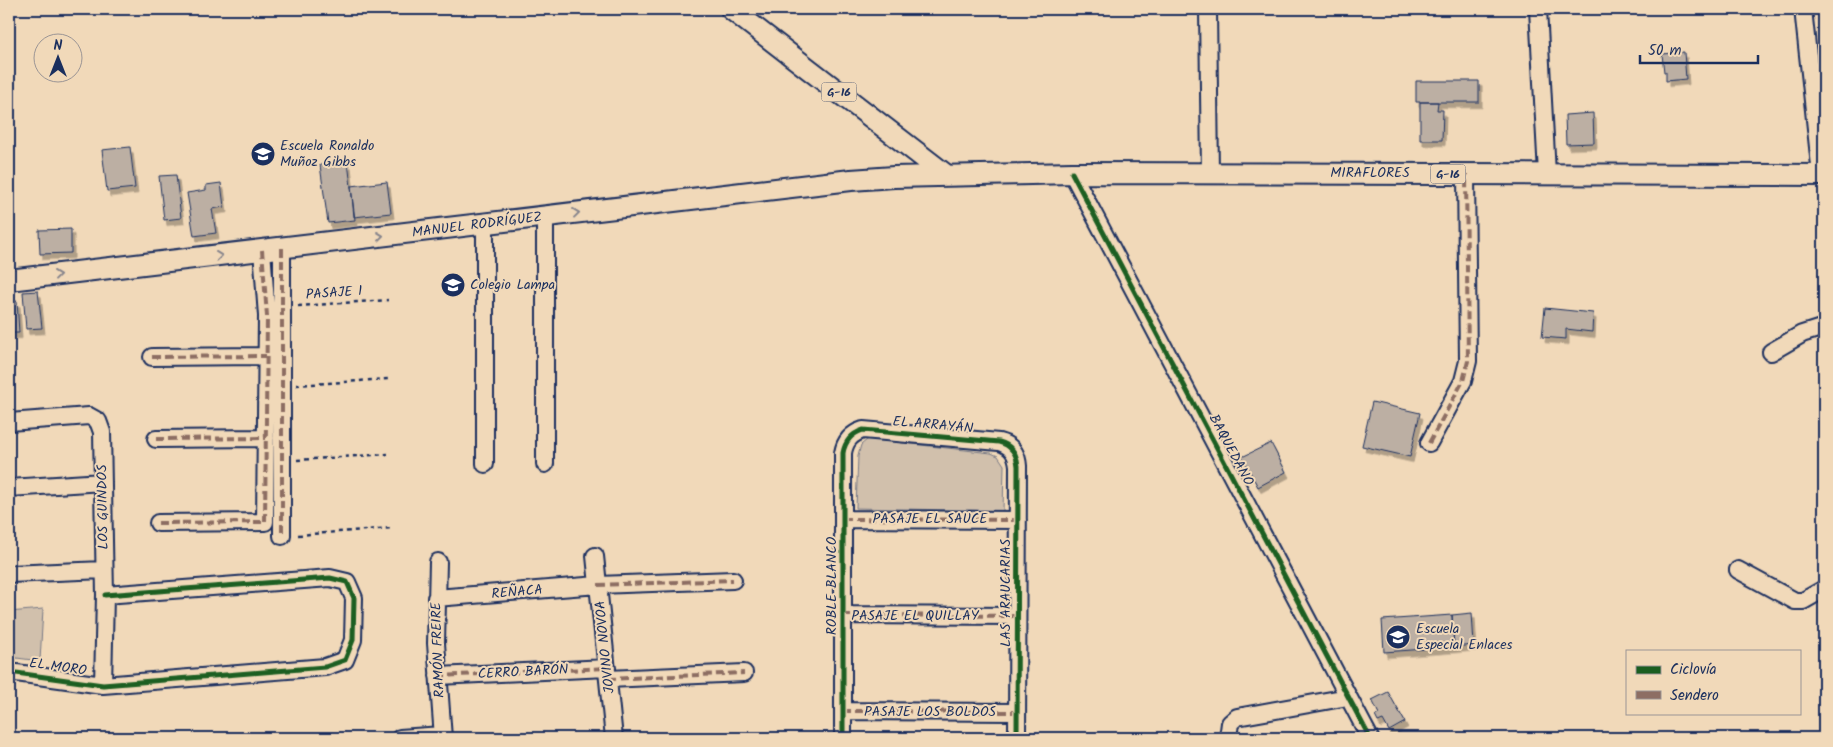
<svg xmlns="http://www.w3.org/2000/svg" width="1833" height="747" font-family="Kalam,sans-serif">
  <style>
    .green { fill: #d1c0ac; stroke: #767885 }
    .building { fill: #bcafa3; stroke: #1b2f5e; filter: url(#shadow) }
    .lines { fill: none; stroke-linecap: round; stroke-linejoin: round }
    .minor-casing { stroke: #1b2f5e; stroke-width: 20 }
    .major-casing { stroke: #1b2f5e; stroke-width: 24 }
    .path { stroke: #1b2f5e; stroke-width: 2.5; stroke-dasharray: 4 4; stroke-linecap: butt }
    .minor { stroke: #f1d9b9; stroke-width: 16 }
    .major { stroke: #f1d9b9; stroke-width: 20 }
    .quiet { stroke: #8d6e63; stroke-width: 4; stroke-dasharray: 8 4; stroke-linecap: butt }
    .cycleway-casing { stroke: #f1d9b9; stroke-width: 8 }
    .cycleway { stroke: #1b5e20; stroke-width: 5 }
    .oneway { stroke: #86848c }
    .labels { text-anchor: middle; dominant-baseline: central; stroke-width: 4; stroke-linejoin: round; paint-order: stroke }
    .shield { fill: #f1d9b9; stroke: #5b6279; stroke-width: 1 }
    .shield-label { font-size: 12px; font-weight: bold; fill: #1b2f5e }
    .poi-label { font-size: 14px; fill: #1b2f5e; stroke: #f1d9b9; text-anchor: start }
    .street-label { font-size: 14px; fill: #1b2f5e; stroke: #f1d9b9 }
  </style>
  <defs>
    <filter id="shadow"><feDropShadow dx="3" dy="5.5" stdDeviation="0" flood-color="#0004"/></filter>
  </defs>
  <rect width="100%" height="100%" fill="#f1d9b9"/>
  <filter id="ink" filterUnits="userSpaceOnUse"><feTurbulence type="fractalNoise" baseFrequency=".02" numOctaves="2"/><feDisplacementMap in="SourceGraphic" scale="10" xChannelSelector="R" yChannelSelector="G"/><feConvolveMatrix kernelMatrix="1 2 1 2 8 2 1 2 1" color-interpolation-filters="sRGB"/></filter>
  <g filter="url(#ink)">
    <path class="green" d="M868,439L991,453L998,456L1004,465L1003,511L856,508L858,456L861,445Z
      M43,609L40,661L9,657V612Z"/>
    <path class="building" d="M1684,52L1686,79L1666,81V72H1664L1662,54Z
      M1416,81H1479V102H1416Z
      M1420,102H1438L1437,110H1443L1442,140H1420Z
      M1593,113L1594,143L1566,144L1565,115Z
      M130,147L135,188L107,191L102,150Z
      M348,162L355,220L328,223L320,165Z
      M176,175L181,218L164,220L159,176Z
      M387,182L391,213L354,217L351,186Z
      M221,183L224,207L212,209L216,233L194,236L187,193L206,190V185Z
      M71,229V253L40,254L39,230Z
      M38,291L42,328L26,329L23,292Z
      M17,301L19,333H9V302Z
      M1545,308L1593,313L1592,332L1566,329V339L1542,337Z
      M1372,402L1420,413L1410,457L1362,446Z
      M1271,443L1286,472L1258,487L1242,457Z
      M1472,613L1474,645L1454,647L1452,615Z
      M1452,615L1454,647L1384,652L1382,620Z
      M1388,692L1405,722L1389,731L1383,720L1378,722L1375,716L1379,714L1372,700Z"/>
    <g class="lines">
      <defs>
        <path id="minor" d="M1208,9L1210,173
          M1538,9L1547,174
          M1803,9L1821,175
          M1072,173L1370,738
          M545,217V464
          M485,224V464
          M282,248V536
          M1771,352L1802,334L1824,327
          M152,357L266,356
          M9,422L89,416L98,421L102,432L105,595L103,685
          M156,439L266,438
          M1429,443L1463,381L1468,361L1466,174
          M9,488L103,482
          M843,519L1018,520
          M158,523L265,522L267,316L262,250
          M595,556L614,738
          M438,562L436,643L443,738
          M1738,570L1795,601H1803L1824,589
          M9,574L104,570
          M436,598L598,585L733,580
          M843,615L1017,616
          M9,672L103,685L325,667L345,660L353,640L354,598L347,582L330,578L105,595
          M438,676L607,668
          M608,679L744,673
          M843,711L1017,712
          M400,738L442,735
          M843,738V453C845,441 851,434 863,430L999,442C1011,445 1017,453 1018,466L1017,738
          M1228,738L1230,723L1237,717L1348,697"/>
        <path id="major" d="M731,9L946,175
          M9,280L851,180L894,177L1072,173L1824,175"/>
      </defs>
      <use href="#minor" class="minor-casing"/>
      <use href="#major" class="major-casing"/>
      <path class="path" d="M298,306L388,300
        M296,385L389,379
        M297,460L388,454
        M298,535L392,528"/>
      <use href="#minor" class="minor"/>
      <use href="#major" class="major"/>
      <path class="quiet" d="M282,248V536
        M152,357L266,356
        M156,439L266,438
        M1429,443L1463,381L1468,361L1466,174
        M843,519L1018,520
        M158,523L265,522L267,316L262,250
        M598,585L733,580
        M843,615L1017,616
        M438,676L607,668
        M608,679L744,673
        M843,711L1017,712"/>
      <defs>
        <path id="cycleway" d="M1072,173L1370,738
          M9,672L103,685L325,667L345,660L353,640L354,598L347,582L330,578L105,595
          M843,738V453C845,441 851,434 863,430L999,442C1011,445 1017,453 1018,466L1017,738"/>
      </defs>
      <use href="#cycleway" class="cycleway-casing"/>
      <use href="#cycleway" class="cycleway"/>
    </g>
    <defs><path id="oneway-chevron" d="M-2-3.5L2.5 0L-2 3.5" fill="none" stroke-width="1.6" stroke-linecap="round" stroke-linejoin="round" transform="scale(1.25)"/></defs>
    <g class="oneway">
      <use href="#oneway-chevron" transform="translate(576 213) rotate(-7)"/>
      <use href="#oneway-chevron" transform="translate(380 236) rotate(-7)"/>
      <use href="#oneway-chevron" transform="translate(219 256) rotate(-7)"/>
      <use href="#oneway-chevron" transform="translate(57 275) rotate(-7)"/>
    </g>
  </g>
  <defs>
    <symbol id="school-disc" viewBox="-11 -11 22 22"><circle r="9.5" fill="#1b2f5e" stroke="#f1d9b9"/><path d="M0-5L7-2L0 1L-7-2ZM-4 1L0 2.5L4 1V4Q0 6-4 4Z" fill="#fff"/></symbol>
  </defs>
  <g fill-rule="evenodd">
    <use href="#school-disc" x="249" y="140" width="28" height="28"/>
    <use href="#school-disc" x="439" y="271" width="28" height="28"/>
    <use href="#school-disc" x="1384" y="623" width="28" height="28"/>
  </g>
  <g class="labels">
    <g class="shield">
      <rect x="821.5" y="82.5" width="35" height="19" rx="4"/>
      <rect x="1430.5" y="164.5" width="35" height="19" rx="4"/>
    </g>
    <g class="shield-label">
      <text x="839" y="92">G-16</text>
      <text x="1448" y="174">G-16</text>
    </g>
    <g class="poi-label">
      <text x="280" y="146">Escuela Ronaldo<tspan x="280" dy="16">Muñoz Gibbs</tspan></text>
      <text x="470" y="285">Colegio Lampa</text>
      <text x="1416" y="629">Escuela<tspan x="1416" dy="16">Especial Enlaces</tspan></text>
    </g>
    <g class="street-label">
      <text x="1370" y="173">MIRAFLORES</text>
      <text transform="translate(477 225) rotate(-7)">MANUEL RODRÍGUEZ</text>
      <text transform="translate(334 293) rotate(-4)">PASAJE 1</text>
      <text transform="translate(933 425) rotate(5)">EL ARRAYÁN</text>
      <text transform="translate(1231 450) rotate(62)">BAQUEDANO</text>
      <text transform="translate(103 507) rotate(-91)">LOS GUINDOS</text>
      <text x="930" y="519">PASAJE EL SAUCE</text>
      <text transform="translate(832 586) rotate(-90)">ROBLE BLANCO</text>
      <text transform="translate(517 592) rotate(-5)">REÑACA</text>
      <text transform="translate(1006 593) rotate(-90)">LAS ARAUCARIAS</text>
      <text x="915" y="616">PASAJE EL QUILLAY</text>
      <text transform="translate(605 647) rotate(-96)">JOVINO NOVOA</text>
      <text transform="translate(438 650) rotate(-92)">RAMÓN FREIRE</text>
      <text transform="translate(58 667) rotate(8)">EL MORO</text>
      <text transform="translate(523 672) rotate(-3)">CERRO BARÓN</text>
      <text x="930" y="712">PASAJE LOS BOLDOS</text>
    </g>
  </g>
  <rect width="1833" height="747" fill="none" stroke="#f1d9b9" stroke-width="30"/>
  <rect x="15" y="15" width="1803" height="717" fill="none" stroke="#1b2f5e" stroke-width="2" filter="url(#ink)"/>
  <rect x="1626" y="650" width="175" height="65" fill="#f1d9b9" stroke="#9b9595"/>
  <rect x="1636" y="666" width="25" height="8" fill="#1b5e20" stroke="#9b9595"/>
  <text x="1670" y="674" font-size="15" fill="#1b2f5e">Ciclovía</text>
  <rect x="1636" y="691" width="25" height="8" fill="#8d6e63" stroke="#9b9595"/>
  <text x="1670" y="700" font-size="15" fill="#1b2f5e">Sendero</text>
  <g transform="translate(58 58)"><circle r="24" fill="#f1d9b9" stroke="#9b9595"/>
  <path d="M0-4L9 19L0 12L-9 19Z" fill="#1b2f5e"/>
  <text y="-8" font-size="14" font-weight="bold" text-anchor="middle" fill="#1b2f5e">N</text>
  </g>
  <path d="M1640 55v8h118v-8" fill="none" stroke="#1b2f5e" stroke-width="2.5"/>
  <text x="1648" y="55" font-size="15" fill="#1b2f5e" stroke="#f1d9b9" stroke-width="4" paint-order="stroke">50 m</text>
</svg>
